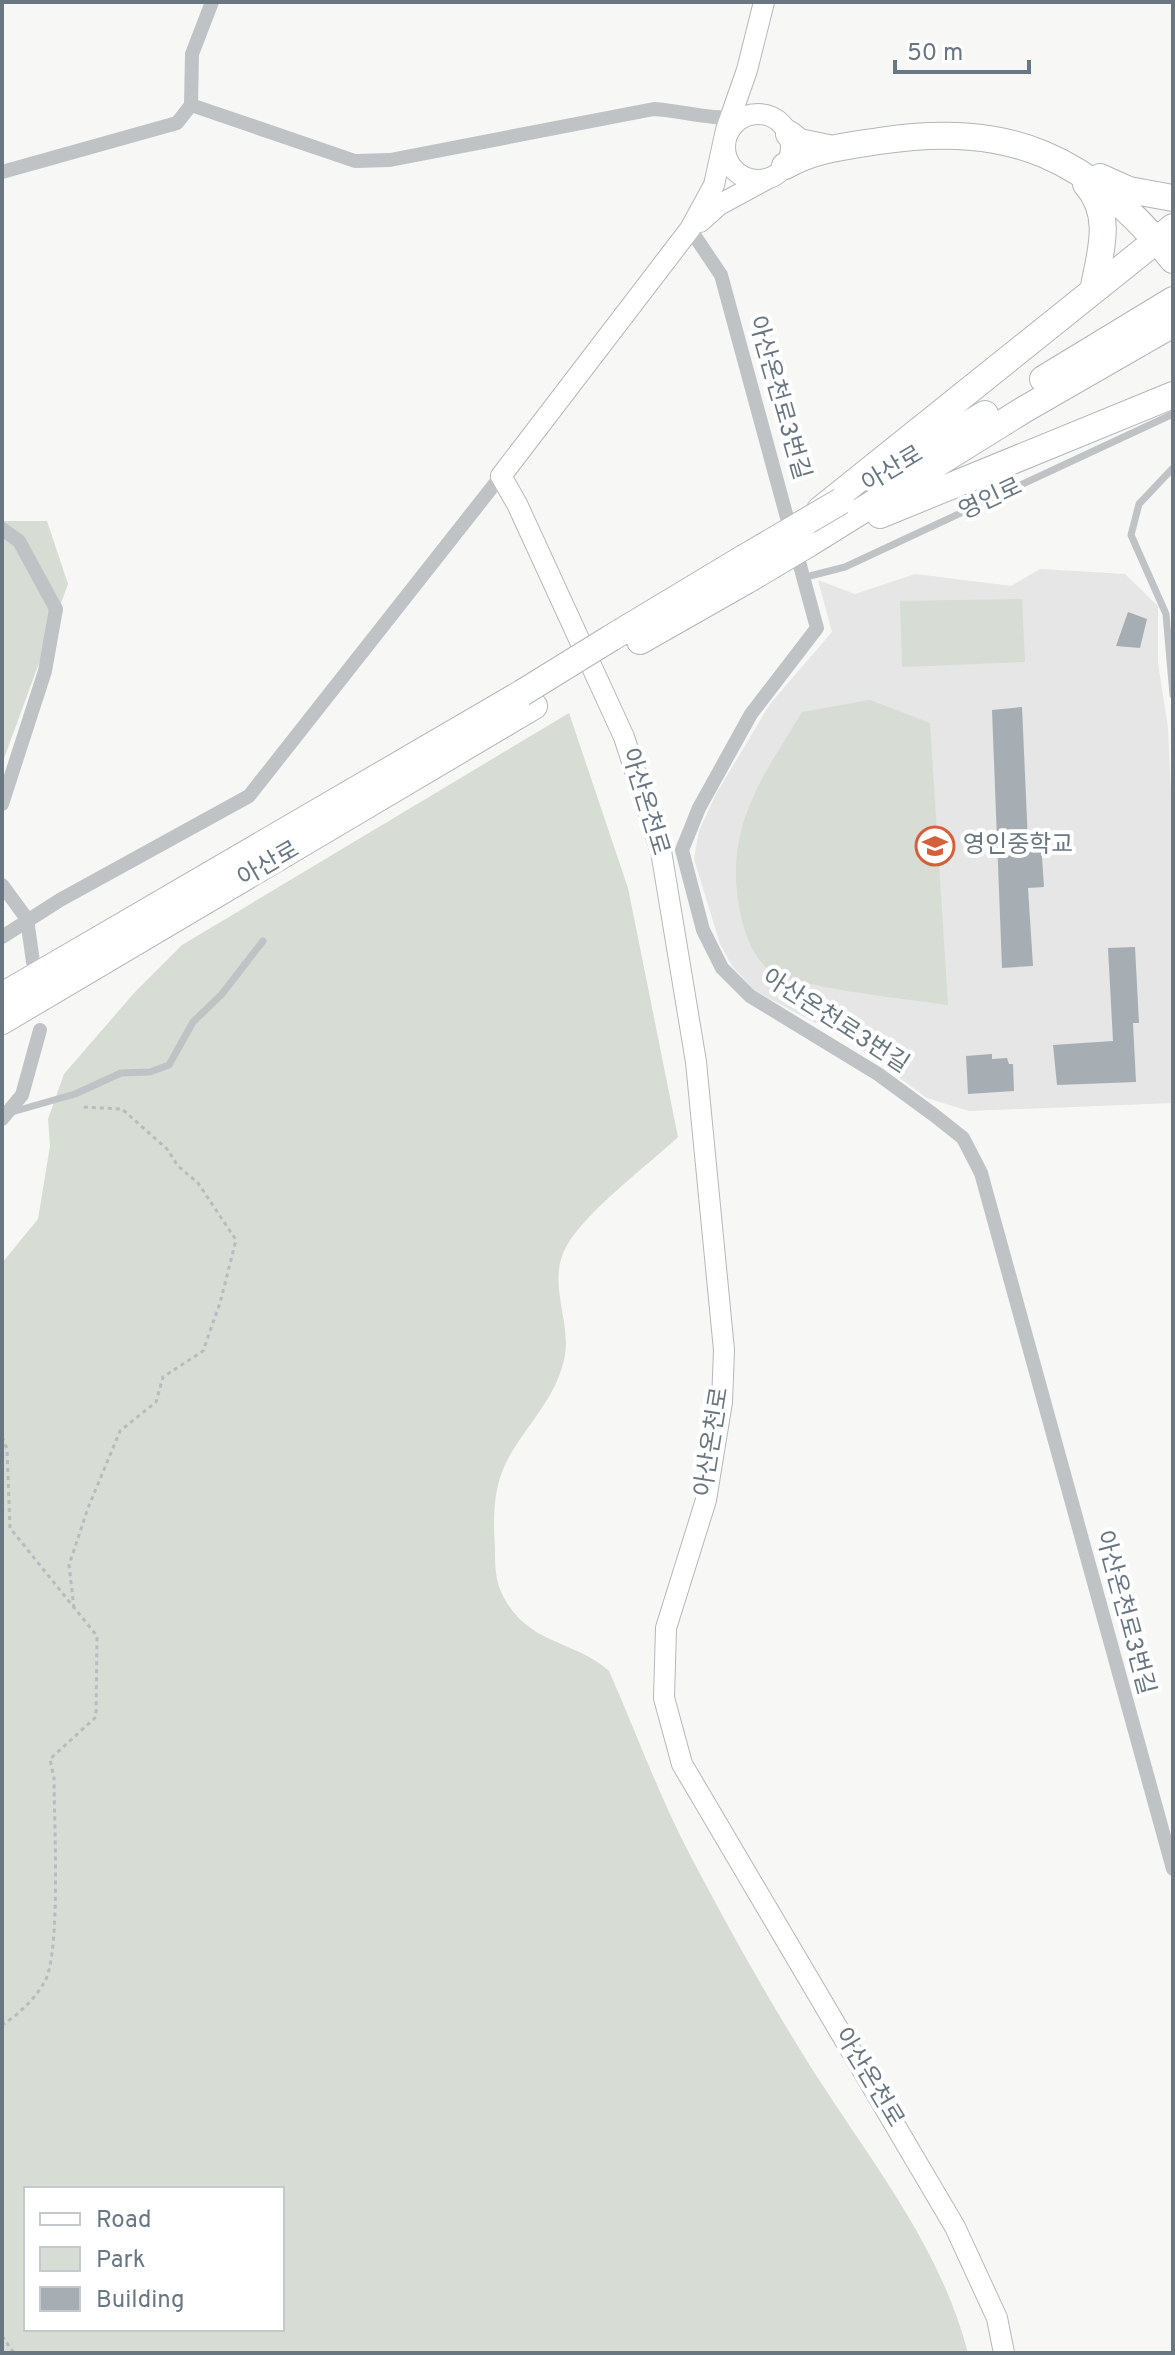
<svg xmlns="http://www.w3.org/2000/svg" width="1175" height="2355" font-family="Overpass,'Noto Sans KR',sans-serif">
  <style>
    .built { fill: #e5e6e5 }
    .green { fill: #d7dcd4; fill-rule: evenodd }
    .building { fill: #a7aeb3 }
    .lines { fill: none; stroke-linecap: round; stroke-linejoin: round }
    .secondary-casing { stroke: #b4b8bc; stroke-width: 22 }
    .highway-casing { stroke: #b2b6b9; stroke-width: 28 }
    .path { stroke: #b9bcbe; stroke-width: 3; stroke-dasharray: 4 4; stroke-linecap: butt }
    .lane { stroke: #bfc3c6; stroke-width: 7 }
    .street { stroke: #bfc3c6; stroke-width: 14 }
    .secondary { stroke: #fff; stroke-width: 20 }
    .highway { stroke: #fff; stroke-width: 26 }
    .highway-bridge-casing { stroke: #b2b6b9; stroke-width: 28; stroke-linecap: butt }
    .highway-bridge { stroke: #fff; stroke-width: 26 }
    .labels { text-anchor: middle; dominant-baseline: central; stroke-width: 8; stroke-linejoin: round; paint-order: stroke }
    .street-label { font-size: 24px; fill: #697783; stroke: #fff }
    .poi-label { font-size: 24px; fill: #697783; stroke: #fff; text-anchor: start }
  </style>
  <rect width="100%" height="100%" fill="#f7f7f5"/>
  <path class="built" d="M1040,569L1125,574L1158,606V663L1168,728L1173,839V1103L969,1111L927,1098L849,1041L755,991L732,966L720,944L694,859L699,831L716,794L770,704L832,632L818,580L855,594L915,574L1011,586Z"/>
  <path class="green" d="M2,521H47L68,584L2,764Z
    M1022,599L1025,662L902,667L900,601Z
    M870,700L930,723L948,1005C915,1000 789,987 768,969C753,957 745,934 741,916C722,831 760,781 802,712Z
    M569,713L628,888L678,1137C647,1166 585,1212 566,1247C546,1284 573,1323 564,1360C554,1403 523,1427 505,1465C493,1490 493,1521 495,1549C495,1565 495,1581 503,1596C529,1646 575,1640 609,1671C636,1732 659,1796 690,1855C726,1924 766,1995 807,2061C867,2157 939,2242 968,2353H2V1263L38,1219L50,1146L48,1119L64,1074L135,992L182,945ZM26,2189H282V2329H26Z"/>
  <path class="building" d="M1128,612L1147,619L1140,648L1116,646Z
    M1022,707L1028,842H1041L1044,887L1028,888L1033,966L1002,968L992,710Z
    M1135,947L1139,1023H1133L1136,1082L1057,1085L1053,1045L1113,1041L1108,948Z
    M992,1054V1059L1007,1058L1009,1064H1013L1014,1091L968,1094L966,1056Z"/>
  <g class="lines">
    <defs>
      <path id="secondary" d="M764,2L747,70L726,130L714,185L690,229L501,476L517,504L624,737L661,851L696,1062L724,1350L722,1402L706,1500L666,1628L664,1698L682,1764L955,2227L997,2318L1004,2353
        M725 147a33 33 0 1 1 66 0a33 33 0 1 1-66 0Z
        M700,222L719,205L767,179"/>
      <path id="highway" d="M789,134L799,142L828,148
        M785,166C815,149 846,146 879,141C1012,121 1088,157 1173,260
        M1100,177L1129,190L1173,198
        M1086,184C1114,215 1100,254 1093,291
        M1043,379L1173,300
        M889,472L985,414
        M820,510L1173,227
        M880,515L1173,395
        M808,544L1025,409L1173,324
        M611,638L744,558
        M640,641L749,579
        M2,996L522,693
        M2,1021L534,706"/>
    </defs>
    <use href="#secondary" class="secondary-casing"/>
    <use href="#highway" class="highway-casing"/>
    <path class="path" d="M2,1437L7,1449L10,1528L97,1636L96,1717L50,1759L54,1778C54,1819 61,1952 45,1981C36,1998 18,2015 2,2025
      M74,1608L69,1565L88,1508L120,1431L156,1402L163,1377L203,1351L220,1303L236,1240L198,1183L178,1166L167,1149L122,1109L81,1107
      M2,2336L14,2353"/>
    <path class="lane" d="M1173,468L1139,504L1131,535L1166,614L1173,695
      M806,577L845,567L1173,414
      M12,1112L75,1094L121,1073L150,1072L169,1065L193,1022L222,994L263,941"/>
    <path class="street" d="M212,2L192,54L191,105L355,161L390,160L654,109C685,111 712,121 743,116
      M2,172L177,123L191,105
      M690,229L721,275L817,628L751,714L699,808L682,850L703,930L722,968L750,996L878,1074L934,1115L963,1138L981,1173L1173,1869
      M2,529L19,541L56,609L45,671L2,804
      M2,885L27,919L33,962
      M2,937L60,900L249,796L501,476
      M2,1119L22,1095L40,1030"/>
    <use href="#secondary" class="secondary"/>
    <use href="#highway" class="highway"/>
    <defs>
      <path id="highway-bridge" d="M744,558L841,501
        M749,579L808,544
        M522,693L611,638"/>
    </defs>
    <use href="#highway-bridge" class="highway-bridge-casing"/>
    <use href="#highway-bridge" class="highway-bridge"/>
  </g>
  <defs>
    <symbol id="school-ring" viewBox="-11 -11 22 22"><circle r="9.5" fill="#fff" stroke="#d45f38" stroke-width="1.5"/><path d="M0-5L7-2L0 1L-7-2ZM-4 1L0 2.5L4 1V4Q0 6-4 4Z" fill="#d45f38"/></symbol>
  </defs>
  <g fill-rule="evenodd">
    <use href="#school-ring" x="913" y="824" width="44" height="44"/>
  </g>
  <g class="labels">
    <g class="street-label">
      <text transform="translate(778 398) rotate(74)">아산온천로3번길</text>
      <text transform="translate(893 470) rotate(-31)">아산로</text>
      <text transform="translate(991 500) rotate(-25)">영인로</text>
      <text transform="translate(644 802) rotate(73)">아산온천로</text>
      <text transform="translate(269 865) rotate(-30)">아산로</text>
      <text transform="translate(835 1022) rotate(33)">아산온천로3번길</text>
      <text transform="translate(713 1442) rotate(-81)">아산온천로</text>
      <text transform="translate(1124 1613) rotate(75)">아산온천로3번길</text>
      <text transform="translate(868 2078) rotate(59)">아산온천로</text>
    </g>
    <g class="poi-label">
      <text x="963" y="846">영인중학교</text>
    </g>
  </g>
  <rect width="1175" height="2355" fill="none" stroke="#697783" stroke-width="8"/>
  <rect x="24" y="2187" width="260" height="144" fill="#ffffff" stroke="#c3c9cd" stroke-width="2"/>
  <rect x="40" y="2213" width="40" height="12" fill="#ffffff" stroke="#c3c9cd" stroke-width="2"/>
  <text x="96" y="2227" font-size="24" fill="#697783">Road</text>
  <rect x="40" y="2247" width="40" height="24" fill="#d7dcd4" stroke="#c3c9cd" stroke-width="2"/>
  <text x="96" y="2267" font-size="24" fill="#697783">Park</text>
  <rect x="40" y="2287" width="40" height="24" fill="#a7aeb3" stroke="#c3c9cd" stroke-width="2"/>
  <text x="96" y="2307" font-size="24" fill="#697783">Building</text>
  <path d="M895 60v12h134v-12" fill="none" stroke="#697783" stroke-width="4"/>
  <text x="907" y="60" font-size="24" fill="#697783" stroke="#ffffff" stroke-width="6" paint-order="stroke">50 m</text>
</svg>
